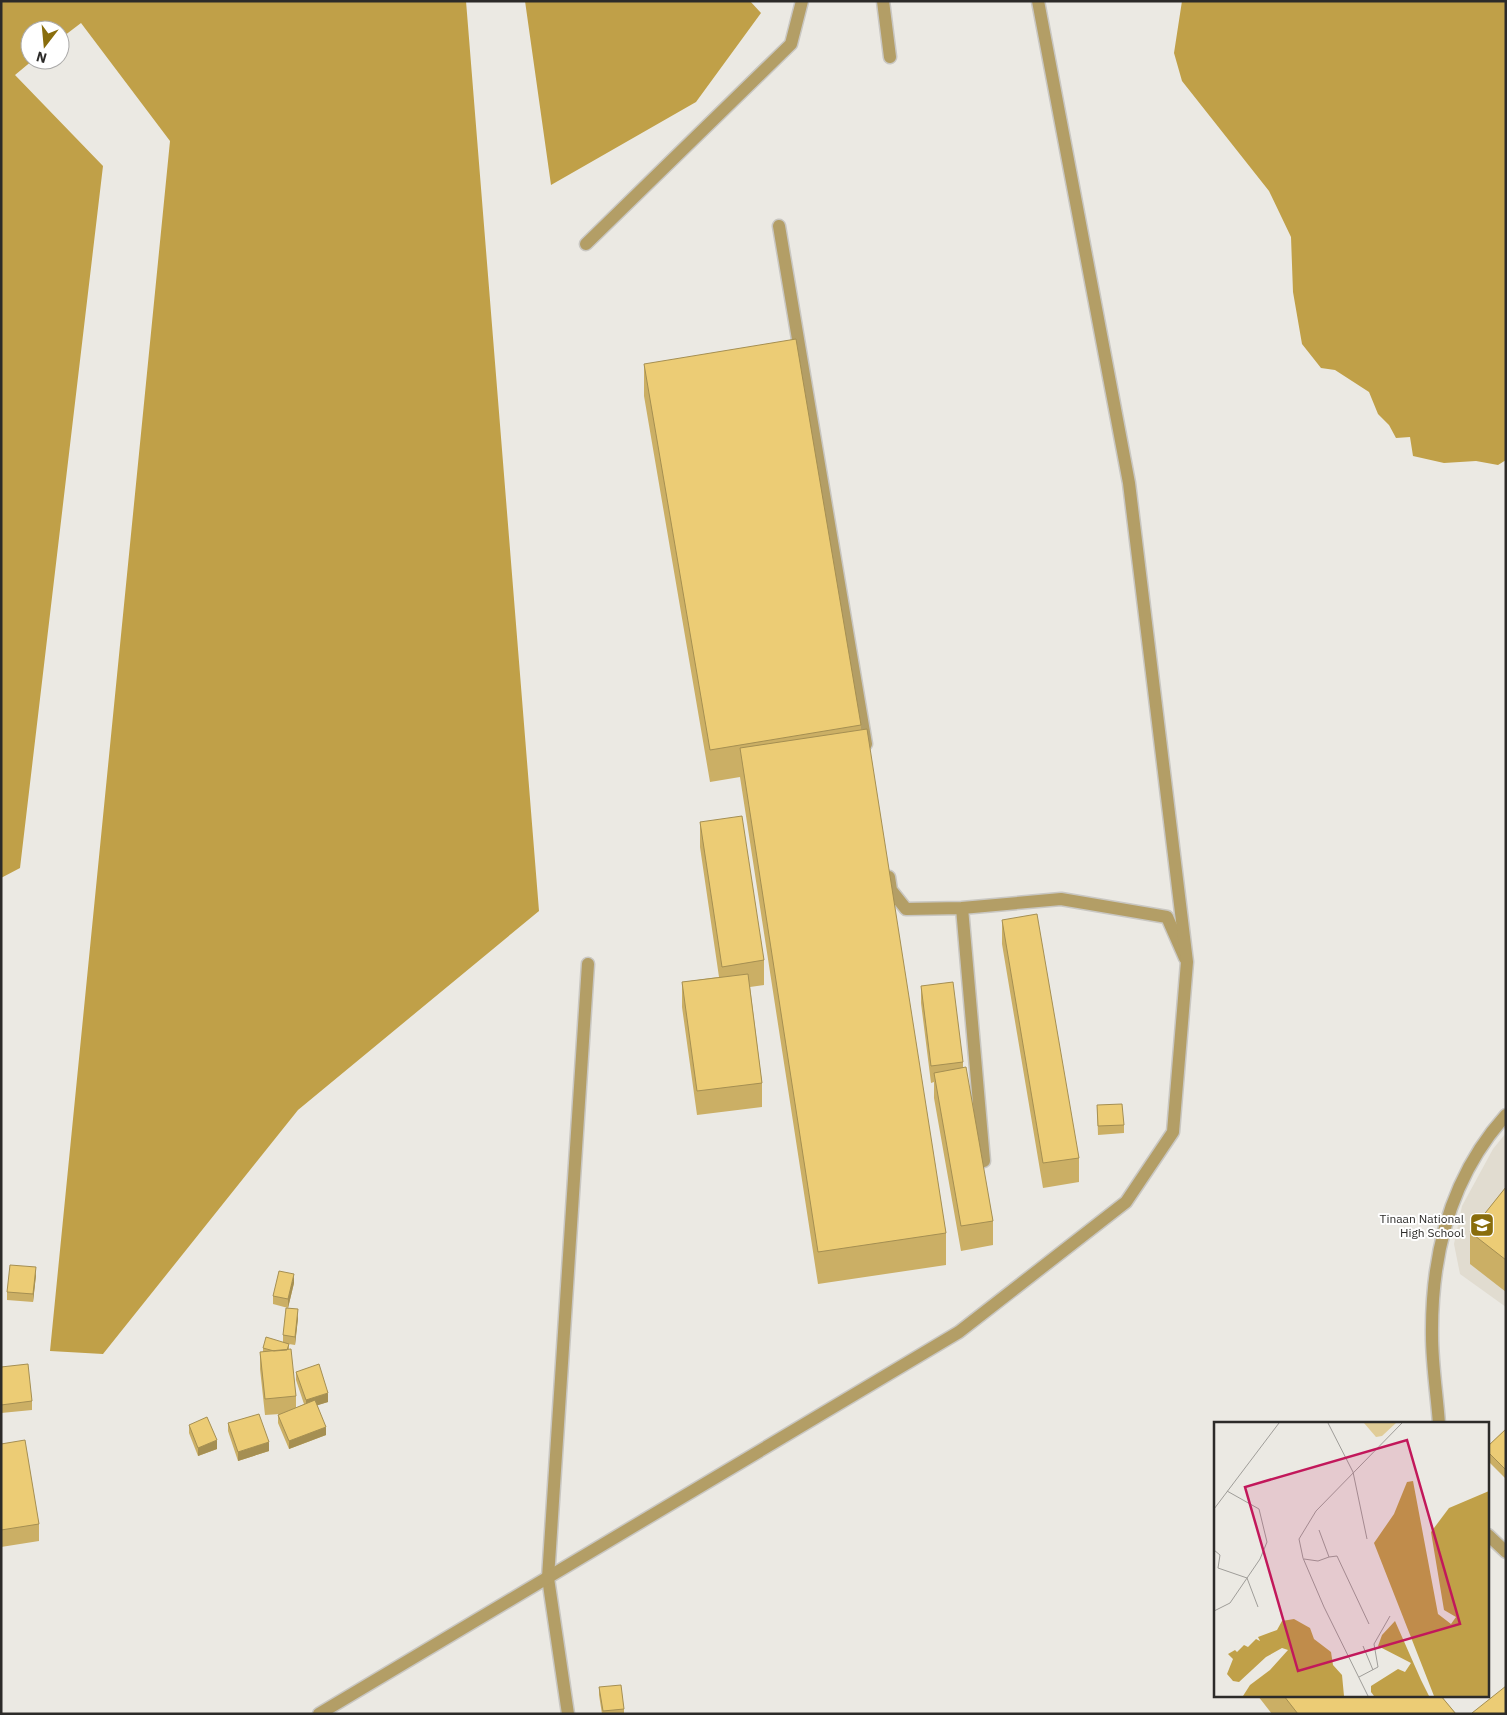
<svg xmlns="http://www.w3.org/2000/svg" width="1507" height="1715" font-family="'IBM Plex Sans',sans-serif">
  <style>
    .built { fill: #e1dcd0 }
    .water { fill: #c0a048 }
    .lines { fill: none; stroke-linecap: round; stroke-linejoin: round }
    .service-casing { stroke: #c9c7c2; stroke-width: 15 }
    .minor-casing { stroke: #c9c7c2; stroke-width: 15 }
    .service { stroke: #b39e66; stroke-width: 12 }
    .minor { stroke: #b39e66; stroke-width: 12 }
    .wall { fill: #cbaf65 }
    .shaded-wall { fill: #a58f52 }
    .building { fill: #eccc75; stroke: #a58f52 }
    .labels { text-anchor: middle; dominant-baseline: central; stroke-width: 4; stroke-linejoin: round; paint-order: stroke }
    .poi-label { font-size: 12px; fill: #2c2b29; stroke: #fff; text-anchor: end }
    .inset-road { fill: none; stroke: #9f9d99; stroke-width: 1 }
    .view { fill: #c2185b; fill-opacity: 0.15; stroke: #c2185b; stroke-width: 2.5 }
    .inset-edge { fill: none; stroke: #2c2b29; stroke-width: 2.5 }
  </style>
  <rect width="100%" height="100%" fill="#ebe9e3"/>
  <path class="built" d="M1506,1133V1307L1460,1274L1454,1244L1462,1206L1493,1149Z"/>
  <path class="water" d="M1,1H466L539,911L298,1110L103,1354L50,1351L170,141L81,23L60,39V30H30V60H33L15,75L103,166L20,868L1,878Z
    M525,1H750L761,13L696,102L551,185Z
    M1182,1H1506V460L1498,465L1476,461L1444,463L1413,456L1410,437L1396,438L1389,425L1378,414L1369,392L1335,370L1321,368L1302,344L1293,292L1291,237L1269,191L1182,81L1174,53Z"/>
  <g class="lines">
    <defs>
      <path id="service" d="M883,1L890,57
        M779,226L866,744
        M586,244L791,44L802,1
        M889,877L891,890L906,909L962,908
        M984,1161L962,908L1061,899L1167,917L1185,958
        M568,1714L548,1578L588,964"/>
      <path id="minor" d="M1439,1424C1437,1395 1432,1365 1432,1336C1431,1254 1450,1177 1506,1115
        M1488,1535L1506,1552
        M319,1714L959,1332L1126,1202L1173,1132L1187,962L1129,483L1038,1"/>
    </defs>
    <use href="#service" class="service-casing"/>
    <use href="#minor" class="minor-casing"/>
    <use href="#service" class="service"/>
    <use href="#minor" class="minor"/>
  </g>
  <path class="wall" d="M644,364L861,725V730L946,1233V1265L818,1284L740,777L710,782L644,396Z
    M700,822L764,960V985L750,987L762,1083V1107L697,1115L682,1007V982L719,977L700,847Z
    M1002,920L1079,1158V1182L1043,1188L1002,944Z
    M921,986L963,1062V1068L993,1221V1245L961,1251L934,1098V1082L931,1083L921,1003Z
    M1097,1105L1124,1125V1133L1098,1135Z
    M1506,1187V1292L1470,1264V1232Z
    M36,1275L33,1302L7,1300V1292Z
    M294,1283L288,1308L273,1304V1296Z
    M298,1318L295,1345L289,1344V1349L296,1396V1408L304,1404L296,1380V1372L328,1402L317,1405L326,1435L289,1449L278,1423V1415L280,1414L265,1415L260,1369V1352H263V1348L283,1342V1335Z
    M1,1367L32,1401V1410L1,1413Z
    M228,1423L269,1451L238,1461L228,1431Z
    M189,1425L217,1449L198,1456L189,1433Z
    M1506,1429V1479L1488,1461V1446Z
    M1,1444L39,1524V1541L1,1547Z
    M599,1687L624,1709V1714H602L599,1695Z
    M1258,1696H1441L1456,1714H1272Z"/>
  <path class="shaded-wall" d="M36,1267V1275L33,1302V1294Z
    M294,1274V1283L288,1308V1299Z
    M298,1309V1318L295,1345V1337Z
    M328,1393V1402L306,1409V1400Z
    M326,1427V1435L289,1449V1441Z
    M217,1440V1449L198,1456V1448Z
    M269,1442V1451L238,1461V1452Z"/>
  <path class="building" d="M796,339L861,725L710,750L644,364Z
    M867,729L946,1233L818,1252L740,748Z
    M742,816L764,960L722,967L700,822Z
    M1037,914L1079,1158L1043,1163L1002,920Z
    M748,974L762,1083L697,1091L682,982Z
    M953,982L963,1062L931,1066L921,986Z
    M966,1067L993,1221L961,1226L934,1073Z
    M1122,1104L1124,1125L1098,1126L1097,1105Z
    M1506,1187V1260L1470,1232Z
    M10,1265L36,1267L33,1294L7,1292Z
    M279,1271L294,1274L288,1299L273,1296Z
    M286,1308L298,1309L295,1337L283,1335Z
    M266,1337L289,1344L287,1350L274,1351L263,1348Z
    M291,1349L296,1396L265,1399L260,1352Z
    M28,1364L32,1401L1,1405V1367Z
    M319,1364L328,1393L306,1400L296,1372Z
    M315,1400L326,1427L289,1441L278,1415Z
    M259,1414L269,1442L238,1452L228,1423Z
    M207,1417L217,1440L198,1448L189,1425Z
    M1506,1429V1470L1488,1452V1446Z
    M25,1440L39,1524L1,1530V1444Z
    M621,1685L624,1709L603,1711L599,1687Z
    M1506,1686V1714H1473L1472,1713Z
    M1284,1696H1441L1456,1714H1298Z"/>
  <defs>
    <symbol id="school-square" viewBox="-11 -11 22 22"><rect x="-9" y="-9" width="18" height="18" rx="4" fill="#896d0c" stroke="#fff"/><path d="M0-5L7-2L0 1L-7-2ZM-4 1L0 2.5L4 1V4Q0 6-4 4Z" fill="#fff"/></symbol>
  </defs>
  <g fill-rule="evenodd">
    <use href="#school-square" x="1468" y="1211" width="28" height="28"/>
  </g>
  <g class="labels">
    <g class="poi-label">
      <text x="1464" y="1218">Tinaan National<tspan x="1464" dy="14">High School</tspan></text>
    </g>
  </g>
  <g transform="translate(1214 1422)">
    <rect width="275" height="275" fill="#ebe9e3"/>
    <path d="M150,1H182L168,14L162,15Z" fill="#e0cc97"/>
    <path d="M199,59L224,192L237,202L242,195L230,188L217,110L235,86L275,69V274H220L160,121L180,92L193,60ZM80,197L96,206L100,217L117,230L119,243L128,253L130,274H29L36,263L56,248L74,228L68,226L52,235L25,260L19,259L13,252L19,237L14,232L21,228L23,230L30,223L34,225L42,217L46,219L44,215L63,208L68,199ZM181,199L207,258L215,274H160L157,270V264L184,247L191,250L197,241L164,224L168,213Z" fill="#c0a048"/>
    <path class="inset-road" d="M114,1L139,50L153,117M0,87L65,1M0,128L6,133L4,146L33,156L44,185M115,135L123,134L155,202M90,137L104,139L115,135L105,108M0,189L16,181L46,137L53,120L45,87L13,69M149,224L159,248M145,255L164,245L160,222L176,194M154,274L110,185L89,136L85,117L102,89L188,1"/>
    <path class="view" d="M193,18L246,202L84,249L31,65Z"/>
    <rect width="275" height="275" class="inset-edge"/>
  </g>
  <rect width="1507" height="1715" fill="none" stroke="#2c2b29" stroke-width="5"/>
  <g transform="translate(45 45) rotate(196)"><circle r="24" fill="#ffffff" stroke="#abaaa9"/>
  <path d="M0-4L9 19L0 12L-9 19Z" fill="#896d0c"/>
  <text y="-8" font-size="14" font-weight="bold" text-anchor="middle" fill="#2c2b29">N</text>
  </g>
</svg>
